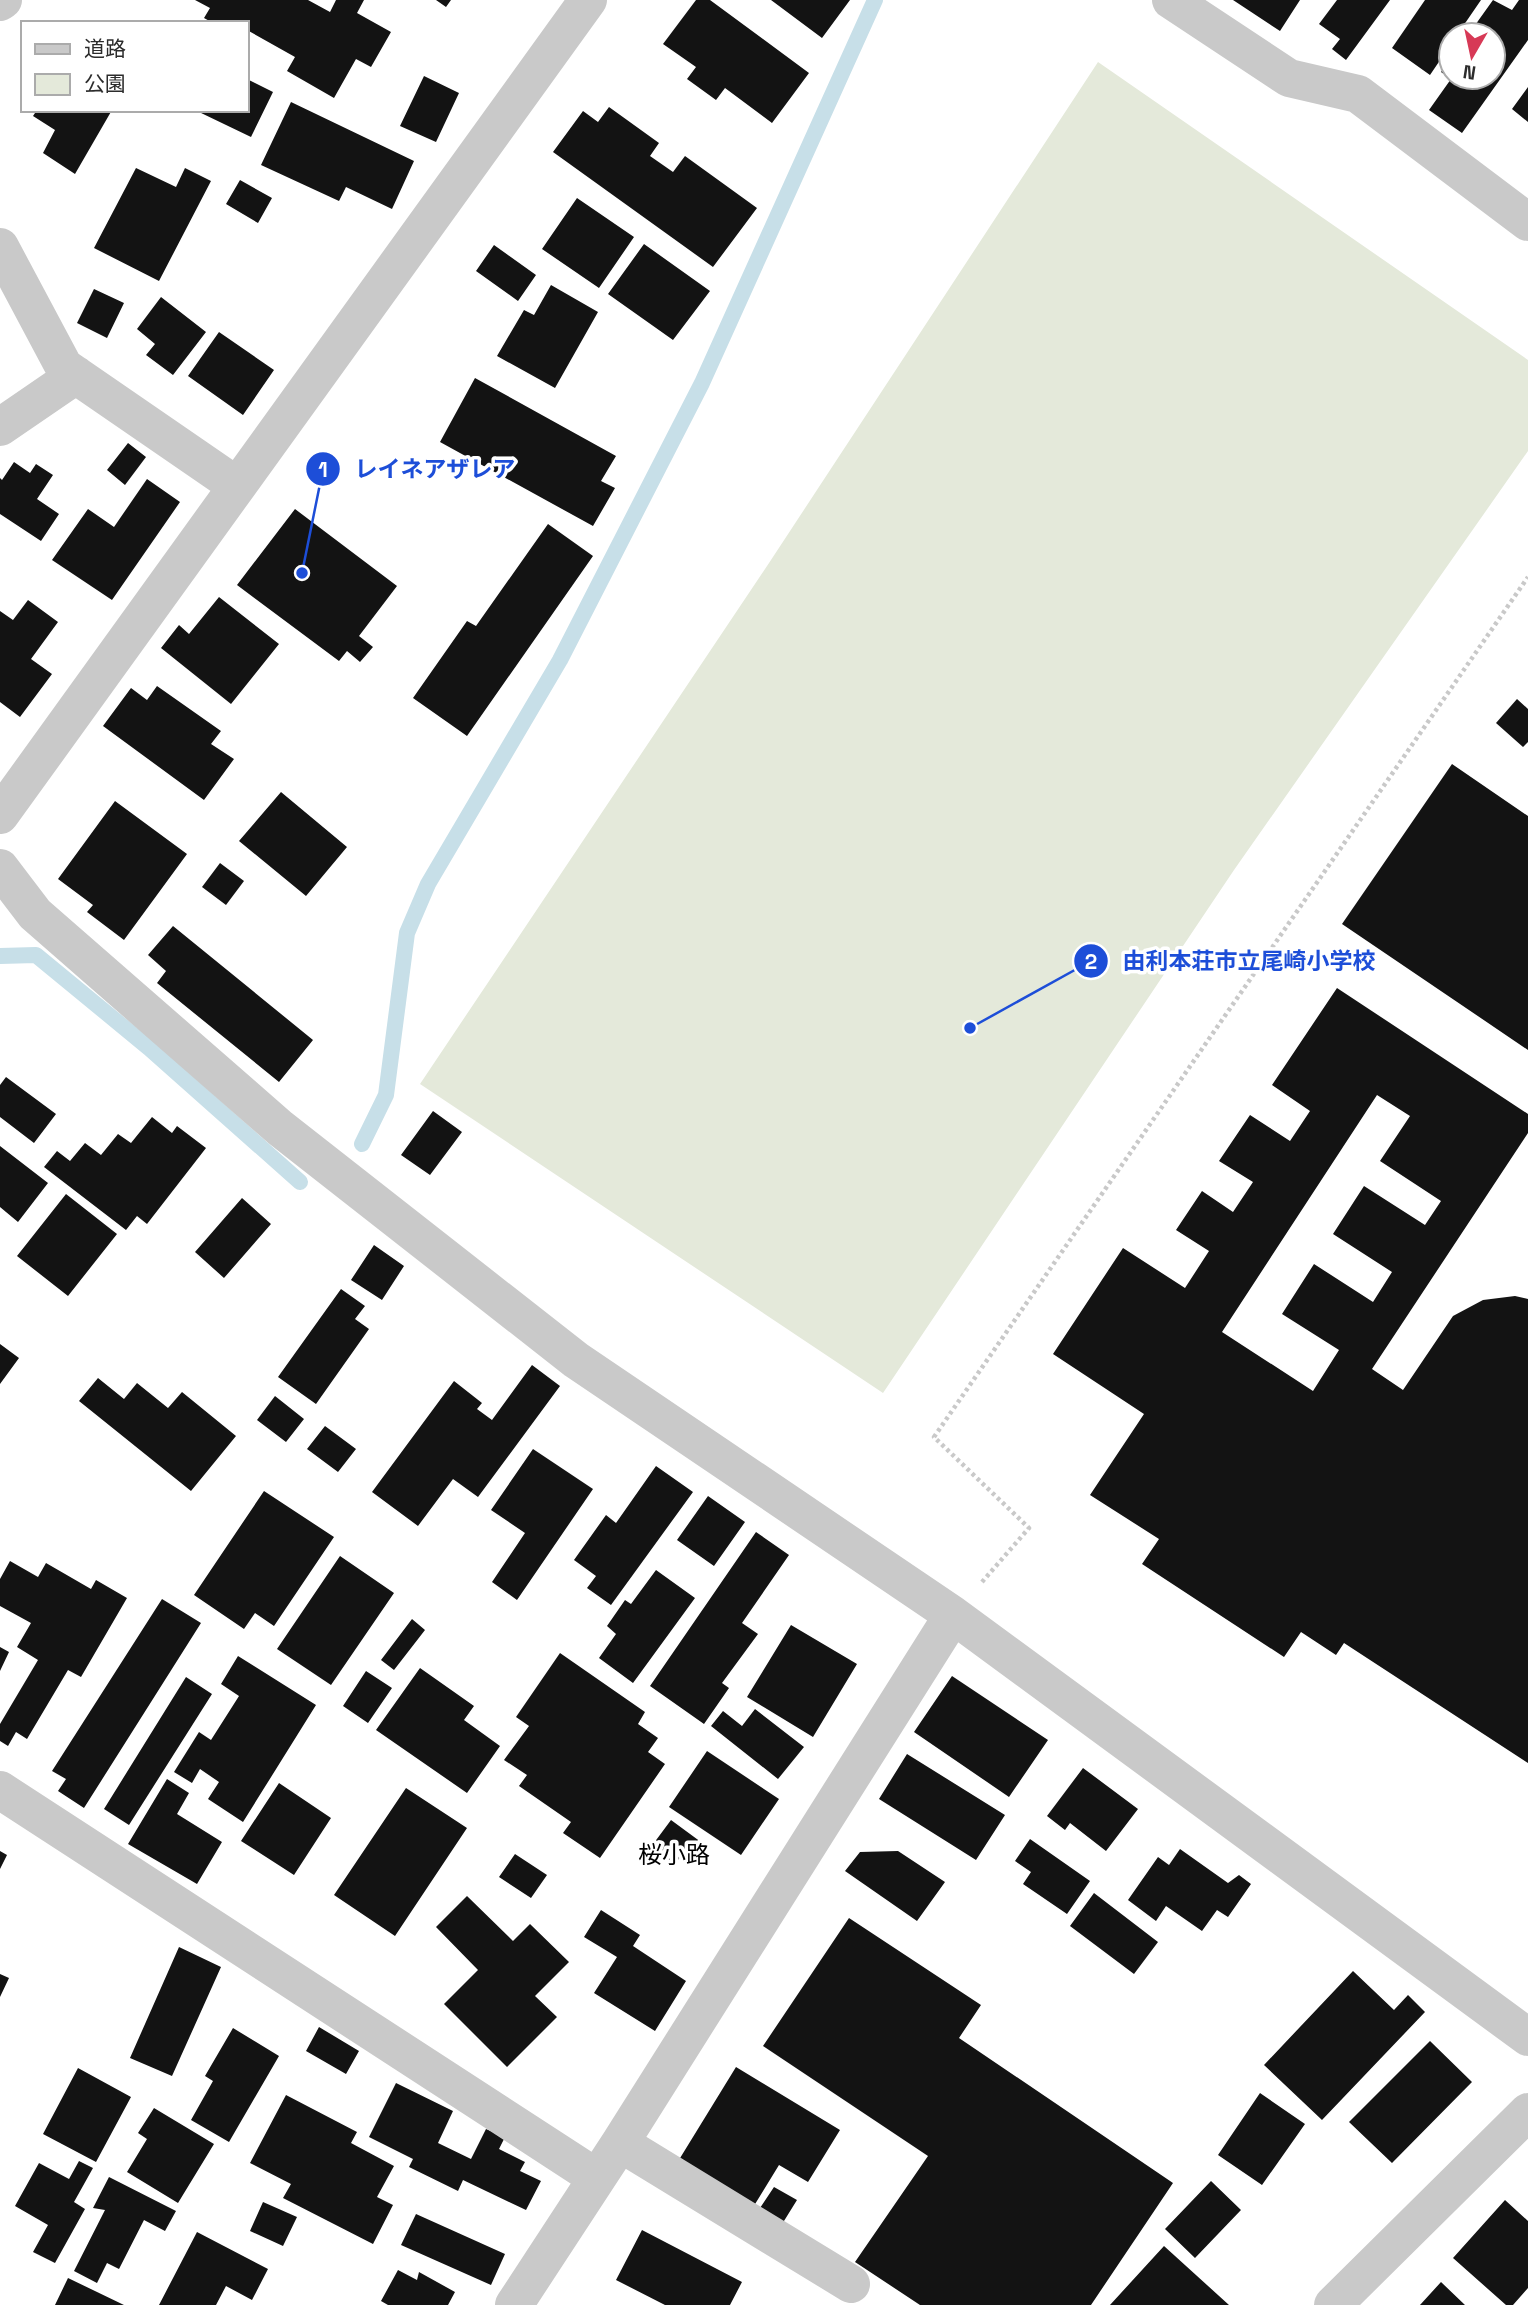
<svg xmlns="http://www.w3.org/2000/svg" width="1528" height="2305" font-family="'Space Grotesk','Noto Sans JP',sans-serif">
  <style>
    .green { fill: #e4e9da }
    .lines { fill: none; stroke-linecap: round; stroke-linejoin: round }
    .stream { stroke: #c7dfe8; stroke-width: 16 }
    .building { fill: #131313; fill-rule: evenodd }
    .path { stroke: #c9c9c9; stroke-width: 4.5; stroke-dasharray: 3.5 3.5; stroke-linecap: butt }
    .minor { stroke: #c9c9c9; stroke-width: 38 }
    .tertiary { stroke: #c9c9c9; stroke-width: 38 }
    .labels { text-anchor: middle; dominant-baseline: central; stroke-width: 7; stroke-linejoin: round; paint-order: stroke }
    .quarter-label { font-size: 24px; fill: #000; stroke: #fff }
    .leader { fill: none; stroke: #1d4ed8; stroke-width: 2.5 }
    .callout-dot { fill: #1d4ed8; stroke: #fff; stroke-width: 2.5 }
    .mark-label { font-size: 21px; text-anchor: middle; font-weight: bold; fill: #fff }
    .callout-label { font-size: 23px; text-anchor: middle; font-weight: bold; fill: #1d4ed8; stroke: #fff; stroke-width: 7; stroke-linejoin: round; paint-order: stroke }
  </style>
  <rect width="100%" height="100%" fill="#fff"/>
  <path class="green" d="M1098,62L1528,360V451L1234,870L883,1393L420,1084L771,560Z"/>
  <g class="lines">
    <path class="stream" d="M0,956L36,955L149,1048L300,1182
      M362,1144L386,1095L407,933L428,884L560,660L702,383L875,0"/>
  </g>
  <path class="building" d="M195,0H308L330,12L336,0H364L357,13L391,32L371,67L356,59L334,98L287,71L295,57L247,30V23H213L204,18L210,8Z
    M436,0H451L446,7Z
    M696,0H710L809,73L772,123L725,88L716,100L687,79L696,67L663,44Z
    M771,0H850L822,38Z
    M1233,0H1300L1280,31Z
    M1337,0H1390L1346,60L1332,49L1340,39L1319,24Z
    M1425,0H1481L1457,35H1451V44L1430,75L1392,48Z
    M1493,0L1512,10L1519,0H1528V40L1462,133L1429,110L1451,79L1441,72L1451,59V77H1493V35H1468Z
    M424,76L459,93L436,142L400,126Z
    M247,79L273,92L251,137L199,112L247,110Z
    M1528,87V122L1512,109Z
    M291,102L414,161L392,209L346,187L339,201L261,165Z
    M609,107L659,143L650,156L673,172L685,156L757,208L713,267L553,152L583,111L598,122Z
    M37,110H112L75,174L43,153L55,130L33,116Z
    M136,168L176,187L185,168L211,181L159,281L94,248Z
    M240,180L272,198L258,223L226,204Z
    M577,198L634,237L599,288L542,249Z
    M644,244L710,291L673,340L608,294Z
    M494,245L536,275L518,301L476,271Z
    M551,285L598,312L555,388L497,356L524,310L534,315Z
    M94,289L124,303L107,338L77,323Z
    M161,297L206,332L173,375L146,355L155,344L137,329Z
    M219,332L274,370L243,415L188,376Z
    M475,378L616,456L601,481L615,488L593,526L440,442Z
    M128,443L146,457L125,485L107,470Z
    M14,462L30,473L36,464L53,475L37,499L59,514L41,541L0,514V478L2,480Z
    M147,479L180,502L112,600L52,560L88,509L114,527Z
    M295,509L397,586L359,636L373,647L360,662L347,651L339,661L237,585Z
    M548,524L593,556L467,736L413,698L467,621L476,626Z
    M219,597L279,644L231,704L161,648L179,625L189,634Z
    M28,600L58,622L31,659L52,674L20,717L0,702V611L13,620Z
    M157,686L221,731L211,744L234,759L204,800L103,726L131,688L147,700Z
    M1517,699L1528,709V742L1523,747L1496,723Z
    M1452,764L1528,816V1050L1342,924Z
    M281,792L347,847L306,896L239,841Z
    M115,801L187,854L124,940L87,912L93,905L58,879Z
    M220,863L244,881L226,905L202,887Z
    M173,926L313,1040L279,1082L157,983L166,971L148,955Z
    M1337,988L1528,1114V1133L1372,1369L1403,1390L1453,1316L1483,1300L1515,1296L1528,1299V1763L1344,1643L1336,1655L1301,1632L1284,1657L1142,1564L1159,1539L1090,1495L1144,1414L1053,1354L1123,1248L1185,1288L1209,1251L1176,1230L1202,1191L1233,1212L1253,1182L1219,1161L1250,1115L1290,1141L1310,1111L1272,1085ZM1377,1095L1410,1116L1380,1161L1441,1201L1425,1225L1364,1186L1333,1234L1392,1272L1373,1302L1314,1264L1282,1314L1339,1350L1313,1391L1222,1332Z
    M6,1077L56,1114L34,1143L0,1117V1085Z
    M433,1111L462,1132L430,1175L401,1155Z
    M152,1117L172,1133L177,1126L206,1148L147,1224L137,1216L126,1230L44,1167L57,1151L70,1161L85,1143L101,1155L118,1134L131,1143Z
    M0,1146L48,1183L18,1222L0,1207Z
    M66,1194L117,1234L68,1296L17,1256Z
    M242,1198L271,1224L224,1278L195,1252Z
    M374,1245L404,1266L382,1300L351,1280Z
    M341,1289L365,1306L355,1319L369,1329L316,1404L278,1377Z
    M0,1344L19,1358L0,1384Z
    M532,1365L560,1386L478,1497L453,1479L418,1526L372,1492L454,1381L482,1403L477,1409L492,1420Z
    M98,1378L124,1399L137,1383L168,1408L182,1392L236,1436L191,1491L79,1401Z
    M275,1396L304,1419L286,1442L257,1420Z
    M325,1426L356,1449L338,1472L307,1449Z
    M533,1449L593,1489L517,1600L492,1582L525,1533L491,1510Z
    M656,1466L693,1492L611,1605L587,1588L596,1576L574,1560L606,1515L616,1523Z
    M264,1491L334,1537L274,1626L255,1613L244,1629L194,1595Z
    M708,1496L745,1522L714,1566L677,1540Z
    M756,1532L789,1555L742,1623L758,1634L722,1683L729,1688L704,1724L650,1686Z
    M340,1556L394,1593L331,1685L277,1649Z
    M10,1561L38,1577L46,1563L91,1589L96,1580L127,1598L81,1677L68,1670L27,1739L16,1732L8,1746L0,1741V1724L38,1660L17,1647L31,1623L0,1606V1579Z
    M656,1570L695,1598L633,1683L599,1658L616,1634L607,1626L625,1600L631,1604Z
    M162,1599L201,1623L84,1808L58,1791L66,1779L52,1771Z
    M412,1619L425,1630L394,1670L381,1660Z
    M791,1625L857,1664L813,1737L747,1697Z
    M0,1647L9,1652L0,1671Z
    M560,1653L645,1712L638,1724L658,1738L648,1752L665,1764L600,1858L563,1833L571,1822L519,1786L527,1775L504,1760L529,1726L516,1717Z
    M238,1656L316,1705L243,1822L208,1799L219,1782L200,1769L192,1783L174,1772L199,1732L211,1740L239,1696L221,1684Z
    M420,1668L474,1706L464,1720L500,1746L467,1793L376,1730Z
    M366,1671L392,1688L368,1723L343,1706Z
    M952,1676L1048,1740L1009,1797L914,1732Z
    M186,1677L212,1694L129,1825L104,1809Z
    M755,1709L804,1747L778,1779L711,1726L723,1711L742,1726Z
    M707,1751L779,1799L741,1855L669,1807Z
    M907,1754L1005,1815L976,1860L879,1799Z
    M1083,1768L1138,1809L1106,1851L1070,1823L1065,1830L1047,1816Z
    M167,1779L189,1793L177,1814L222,1842L197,1884L128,1844Z
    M279,1783L331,1818L294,1875L241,1841Z
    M406,1788L467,1828L395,1936L334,1895Z
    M671,1820L705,1845L698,1856L687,1848L672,1868L648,1851Z
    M1030,1839L1090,1881L1067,1914L1023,1884L1031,1872L1015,1861Z
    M1180,1849L1228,1883L1239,1875L1251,1884L1228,1917L1217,1910L1202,1931L1166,1906L1156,1921L1128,1900L1158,1857L1169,1865Z
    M0,1851L7,1855L0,1869Z
    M898,1851L945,1882L917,1921L845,1871L860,1852Z
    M515,1854L547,1875L531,1898L499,1877Z
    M1094,1893L1158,1942L1134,1974L1070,1926Z
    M467,1896L513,1941L530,1924L569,1962L535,1996L557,2017L507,2067L444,2004L478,1970L436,1927Z
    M601,1910L640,1935L633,1946L686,1981L655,2031L594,1993L617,1957L584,1937Z
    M849,1918L981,2005L959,2038L1173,2183L1091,2305H920L855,2262L928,2156L763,2046Z
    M179,1947L221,1967L172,2076L130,2058Z
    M1353,1971L1394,2010L1408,1995L1425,2012L1322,2120L1264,2065Z
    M0,1974L9,1978L0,1997Z
    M319,2027L359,2051L346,2074L306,2051Z
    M233,2028L279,2056L229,2142L191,2120L213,2081L205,2076Z
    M1430,2041L1472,2082L1392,2163L1349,2122Z
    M736,2067L840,2130L808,2182L779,2165L752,2209L677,2163Z
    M78,2068L131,2097L96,2162L43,2134Z
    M396,2083L453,2111L438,2143L471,2159L486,2129L505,2137L499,2149L525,2162L520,2171L541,2181L526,2210L463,2180L458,2191L409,2167L413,2159L369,2137Z
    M1260,2093L1305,2124L1262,2185L1218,2155Z
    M286,2095L357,2132L351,2143L394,2166L377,2197L393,2205L373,2244L283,2198L291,2184L250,2163Z
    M154,2108L214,2144L178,2203L127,2172L147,2139L138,2133Z
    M79,2161L93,2168L74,2202L85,2209L55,2263L33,2252L48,2225L15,2206L39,2163L69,2179Z
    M109,2177L176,2211L165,2231L144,2220L119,2269L107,2263L97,2283L74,2271L105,2210L93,2208Z
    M1211,2181L1241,2210L1195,2258L1165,2229Z
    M774,2187L797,2200L779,2229L756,2214Z
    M1505,2200L1528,2221V2288L1513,2305H1506L1453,2258Z
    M263,2202L297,2217L283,2246L250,2231Z
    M416,2214L505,2254L491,2285L401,2245Z
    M642,2230L742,2282L730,2305H665L616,2280Z
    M197,2232L268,2269L252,2300L226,2286L216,2305H159Z
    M1164,2246L1229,2305H1110Z
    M398,2270L417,2280L419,2272L455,2292L448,2305H388L381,2301Z
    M68,2278L124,2305H55Z
    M1441,2282L1465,2305H1420Z"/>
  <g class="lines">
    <path class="path" d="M982,1582L1029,1528L934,1437L1528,577"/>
    <path class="minor" d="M1171,0L1289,78L1358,94L1528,222
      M0,247L64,367L237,486
      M0,427L76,375
      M0,815L588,0
      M0,868L35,914L280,1128L576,1360L953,1615L1528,2037
      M0,1790L597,2178
      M620,2143L851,2284
      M514,2305L620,2143L953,1615"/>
    <path class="tertiary" d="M0,2L3,0
      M1333,2305L1528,2112"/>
  </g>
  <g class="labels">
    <g class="quarter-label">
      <text x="674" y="1854">桜小路</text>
    </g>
  </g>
  <path class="leader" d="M302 573L323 469M970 1028L1091 961"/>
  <g class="callout-dot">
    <circle cx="302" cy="573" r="7"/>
    <circle cx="970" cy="1028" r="7"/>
    <circle cx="323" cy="469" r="18"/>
    <circle cx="1091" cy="961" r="18"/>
  </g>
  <g class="mark-label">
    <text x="323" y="477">1</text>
    <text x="1091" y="969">2</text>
  </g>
  <g class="callout-label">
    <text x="435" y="477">レイネアザレア</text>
    <text x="1249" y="969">由利本荘市立尾崎小学校</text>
  </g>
  <rect x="21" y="21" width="228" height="91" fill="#ffffff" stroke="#ababab" stroke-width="2"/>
  <rect x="35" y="44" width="35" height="10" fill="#c9c9c9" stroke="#ababab" stroke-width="2"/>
  <text x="84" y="56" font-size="21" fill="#2c2c2c">道路</text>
  <rect x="35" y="74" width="35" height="21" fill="#e4e9da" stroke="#ababab" stroke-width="2"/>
  <text x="84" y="91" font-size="21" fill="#2c2c2c">公園</text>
  <g transform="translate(1472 56) rotate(189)"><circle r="33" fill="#ffffff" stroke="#ababab" stroke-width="2"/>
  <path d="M0-5L12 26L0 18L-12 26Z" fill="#d73956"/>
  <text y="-10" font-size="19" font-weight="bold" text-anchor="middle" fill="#2c2c2c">N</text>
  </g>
</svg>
